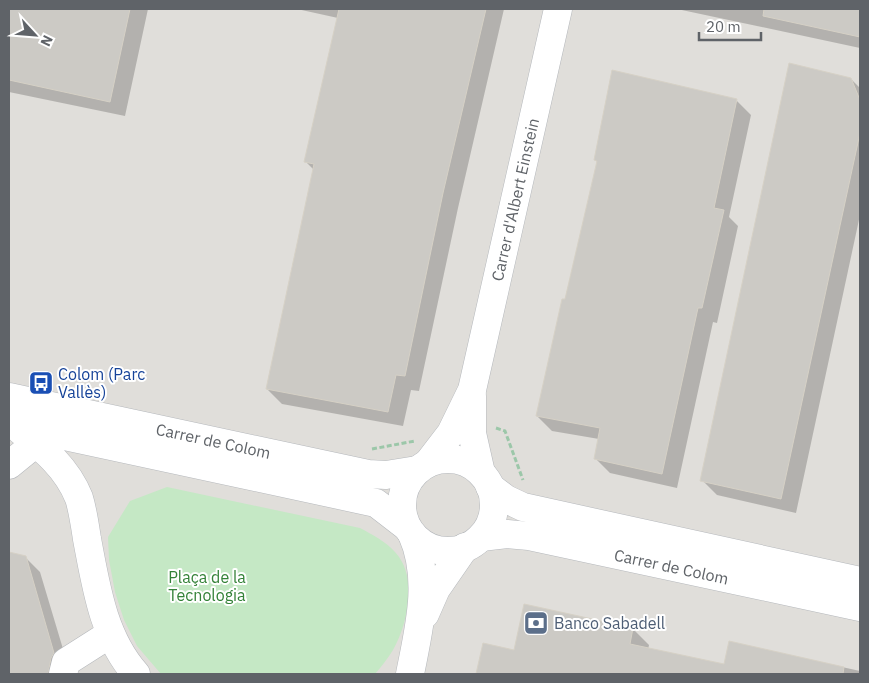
<svg xmlns="http://www.w3.org/2000/svg" width="869" height="683" font-family="'IBM Plex Sans',sans-serif">
  <style>
    .industrial { fill: #e0deda }
    .green { fill: #c5e8c5 }
    .shadow { fill: #0003 }
    .building { fill: #cccac5; stroke: #d6d1c6 }
    .lines { fill: none; stroke-linecap: round; stroke-linejoin: round }
    .minor-casing { stroke: #b5b8bc; stroke-width: 29 }
    .path { stroke: #9cc7a9; stroke-width: 3; stroke-dasharray: 5 2.5; stroke-linecap: butt }
    .minor { stroke: #fff; stroke-width: 28 }
    .labels { text-anchor: middle; dominant-baseline: central; stroke-width: 4; stroke-linejoin: round; paint-order: stroke }
    .street-label { font-size: 16px; fill: #5f6368; stroke: #fff }
    .transit-label { font-size: 16px; fill: #164399; stroke: #fff; text-anchor: start }
    .park-label { font-size: 16px; fill: #348238; stroke: #fff }
    .service-label { font-size: 16px; fill: #4e5e75; stroke: #fff; text-anchor: start }
  </style>
  <rect width="100%" height="100%" fill="#f1efe8"/>
  <path class="industrial" d="M9,9H860V674H9Z"/>
  <path class="green" d="M167,487L360,528C373,535 385,541 395,552C418,576 408,624 393,650C388,658 381,667 375,674H161L137,646L124,620L115,592L109,560L108,537L130,501Z"/>
  <path class="shadow" d="M9,9H148L125,116L9,92Z
    M297,9H504L458,208L419,391L411,390L403,426L282,404L267,389L314,170L306,162L338,18Z
    M677,9H860V48Z
    M851,79L860,88V215L796,513L717,495L702,480Z
    M736,100L751,115L729,217L738,226L717,323L713,322L677,488L610,473L595,458L599,439L552,431L537,416L598,162L595,160Z
    M9,554L25,557L40,572L69,669L67,674H9Z
    M633,629L649,645L648,650L725,666L730,642L860,671V674H478L484,645L515,651Z"/>
  <path class="building" d="M9,9H130L110,102L9,80Z
    M339,9H486L443,193L405,376L396,375L388,412L266,389L314,164L304,162Z
    M764,9H860V37L763,16Z
    M789,63L851,78L860,100V133L781,499L700,481Z
    M612,70L737,99L714,208L724,210L702,308H698L662,474L594,459L600,428L536,416L562,299H565L597,161L594,160Z
    M9,552L26,556L54,653L51,658L48,674H9Z
    M524,604L633,628L630,644L724,664L729,641L844,667L843,674H476L483,643L514,650Z"/>
  <g class="lines">
    <defs>
      <g id="minor">
        <path d="M472,396V433L481,473"/>
        <path id="s1" d="M9,397L368,474L386,475L417,470"/>
        <path d="M9,424L376,503L407,527"/>
        <path d="M20,430C44,449 67,468 79,498C83,511 85,526 87,539C96,586 103,637 136,674"/>
        <circle cx="448" cy="505" r="46"/>
        <path id="s2" d="M428,463L451,433L472,390L558,9"/>
        <path d="M9,465L36,443"/>
        <path d="M490,487L506,499L523,507L860,581"/>
        <path id="s3" d="M481,537L507,534L529,536L860,607"/>
        <path d="M425,614L436,589L465,547"/>
        <path d="M63,674L66,662L110,634"/>
        <path d="M410,674C419,628 432,579 412,534"/>
      </g>
    </defs>
    <use href="#minor" class="minor-casing"/>
    <path class="path" d="M496,428L505,431L523,480
      M372,449L415,441"/>
    <use href="#minor" class="minor"/>
  </g>
  <defs>
    <symbol id="bus-square" viewBox="-11 -11 22 22"><rect x="-9" y="-9" width="18" height="18" rx="4" fill="#1a4fb4" stroke="#fff"/><path d="M-5-6H5V4H4V6H2V4H-2V6H-4V4H-5ZM-3.5-4V0h7V-4ZM-3.5 1.2v1.5H-2V1.2ZM2 1.2v1.5H3.5V1.2Z" fill="#fff"/></symbol>
    <symbol id="bank-square" viewBox="-11 -11 22 22"><rect x="-9" y="-9" width="18" height="18" rx="4" fill="#5c6f8a" stroke="#fff"/><path d="M-6-4H6V4H-6ZM0-2.3a2.3 2.3 0 1 0 0 4.6a2.3 2.3 0 1 0 0-4.6Z" fill="#fff"/></symbol>
  </defs>
  <g fill-rule="evenodd">
    <use href="#bus-square" x="27" y="369" width="28" height="28"/>
    <use href="#bank-square" x="522" y="609" width="28" height="28"/>
  </g>
  <g class="labels">
    <g class="street-label">
      <text stroke="none"><textPath href="#s2" startOffset="281">Carrer d'Albert Einstein</textPath></text>
      <text stroke="none"><textPath href="#s1" startOffset="209">Carrer de Colom</textPath></text>
      <text stroke="none"><textPath href="#s3" startOffset="194">Carrer de Colom</textPath></text>
    </g>
    <g class="transit-label">
      <text x="58" y="374">Colom (Parc<tspan x="58" dy="18">Vallès)</tspan></text>
    </g>
    <g class="park-label">
      <text x="207" y="577">Plaça de la<tspan x="207" dy="18">Tecnologia</tspan></text>
    </g>
    <g class="service-label">
      <text x="554" y="623">Banco Sabadell</text>
    </g>
  </g>
  <rect width="869" height="683" fill="none" stroke="#5f6368" stroke-width="20"/>
  <g transform="translate(35 35) rotate(116)" stroke="#ffffff" stroke-width="4" paint-order="stroke">
  <path d="M0-4L9 19L0 12L-9 19Z" fill="#5f6368"/>
  <text y="-8" font-size="14" font-weight="bold" text-anchor="middle" fill="#5f6368">N</text>
  </g>
  <path d="M699 32v8h62v-8" fill="none" stroke="#5f6368" stroke-width="2.5"/>
  <text x="706" y="32" font-size="15" fill="#5f6368" stroke="#ffffff" stroke-width="4" paint-order="stroke">20 m</text>
</svg>
